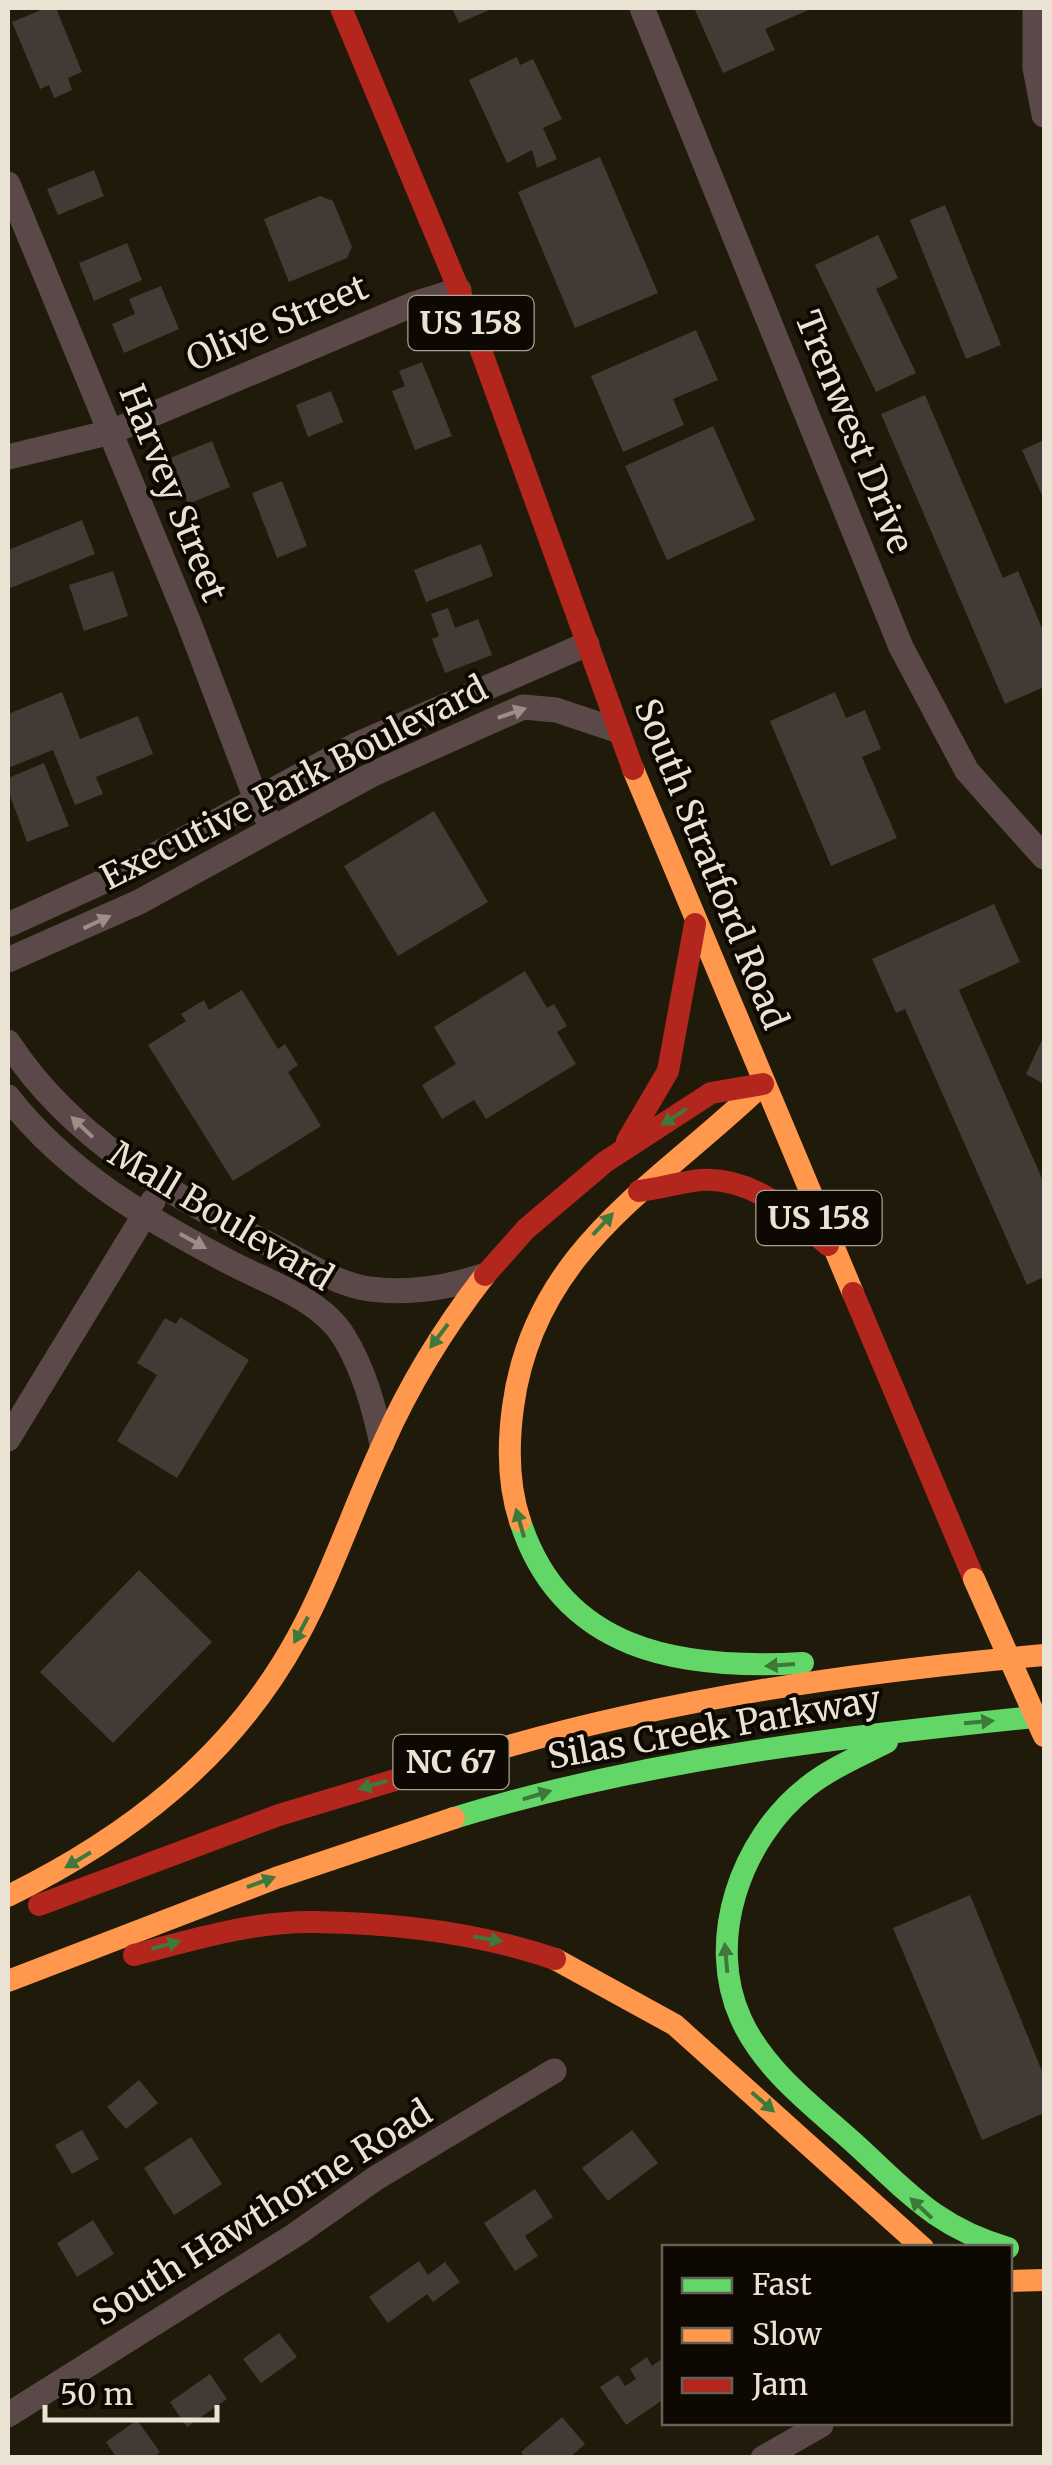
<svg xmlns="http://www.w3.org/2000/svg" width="1052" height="2465" font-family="Merriweather,serif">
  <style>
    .building { fill: #423a35 }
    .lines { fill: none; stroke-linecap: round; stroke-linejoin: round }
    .street { stroke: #5b4949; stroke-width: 25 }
    .fast { stroke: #63d668; stroke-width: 22 }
    .slow { stroke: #ff974d; stroke-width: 22 }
    .jam { stroke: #b3261e; stroke-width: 22 }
    .slow-bridge { stroke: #ff974d; stroke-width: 22 }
    .oneway { fill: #9b8e87 }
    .oneway2 { fill: #3c793a }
    .labels { text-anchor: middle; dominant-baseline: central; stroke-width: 8; stroke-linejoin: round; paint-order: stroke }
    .shield { fill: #0d0801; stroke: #a8a194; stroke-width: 2.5 }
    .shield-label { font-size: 32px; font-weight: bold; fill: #eae3d3 }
    .street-label { font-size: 35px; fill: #eae3d3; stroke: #0d0801 }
  </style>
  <rect width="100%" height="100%" fill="#201a0a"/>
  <path class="building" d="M46,8H56L82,72L68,78L72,90L54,98L49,85L40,89L12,22Z
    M452,8H494L459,23Z
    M694,8H813L765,29L775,50L723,73Z
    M517,57L520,65L533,59L562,119L543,128L557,159L537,168L532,150L507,163L469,80Z
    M600,157L658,293L575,328L518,192Z
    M94,170L104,196L58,215L47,189Z
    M320,196L333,201L352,247L347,258L289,282L264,219Z
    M945,205L1001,345L966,359L910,220Z
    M878,235L898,278L876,289L916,373L876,392L815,265Z
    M127,243L142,280L94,301L79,263Z
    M161,286L179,329L124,353L112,324L135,314L129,299Z
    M696,330L718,380L673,399L684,425L623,452L591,376Z
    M422,362L452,436L415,450L392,391L405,386L399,371Z
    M331,391L343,422L308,437L296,405Z
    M925,395L1003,578L1018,571L1044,633V687L1005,704L881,414Z
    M713,426L755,520L667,560L625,466Z
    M1044,440V500L1022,450Z
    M212,441L230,487L188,504L170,458Z
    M282,481L307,546L277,558L252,493Z
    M82,520L95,554L8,589V550Z
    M481,544L493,576L426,602L414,570Z
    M113,571L128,616L84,631L69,585Z
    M448,608L455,628L478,619L492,655L445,673L432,639L439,636L431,614Z
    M62,692L80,739L138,716L153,754L96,777L103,794L75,805L53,750L8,768V714Z
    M835,692L846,718L865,710L881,749L862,757L897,838L831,866L770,721Z
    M44,763L69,826L27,842L8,790V778Z
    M434,811L488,902L398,956L344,866Z
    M994,904L1020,962L959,990L1044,1183V1277L1027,1285L905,1009L896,1013L872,959Z
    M525,971L547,1008L554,1004L567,1026L557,1032L576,1064L486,1119L474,1100L442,1119L422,1085L456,1064L434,1027Z
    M242,990L278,1049L285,1044L298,1065L288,1072L321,1126L233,1181L148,1045L186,1021L181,1014L204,1000L209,1010Z
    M1044,1036V1084L1026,1074Z
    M180,1317L249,1360L177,1478L117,1441L157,1375L137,1363L165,1318L176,1324Z
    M139,1570L212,1642L113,1743L40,1672Z
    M970,1895L1044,2076V2113L982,2140L893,1928Z
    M139,2080L158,2103L126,2129L107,2107Z
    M82,2130L99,2159L72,2174L55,2145Z
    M632,2130L658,2163L608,2201L582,2168Z
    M191,2137L222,2184L174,2215L144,2168Z
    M535,2189L553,2217L525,2236L538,2256L515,2271L484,2223Z
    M93,2220L114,2254L77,2277L57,2243Z
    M419,2261L428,2275L445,2262L460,2282L433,2302L427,2294L388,2323L369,2297Z
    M279,2333L297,2357L261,2383L243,2359Z
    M647,2357L652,2366L664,2357V2399L626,2425L600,2387L618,2375L625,2386L636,2379L630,2369Z
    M210,2374L227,2399L187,2427L170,2402Z
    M562,2417L585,2444L569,2458H525L521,2452Z
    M137,2420L160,2452L153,2458H117L106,2442Z"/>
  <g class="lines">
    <path class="street" d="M642,8L901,647L967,771L1044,857
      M1035,8V68L1044,115
      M8,184L189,623L256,799L273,828
      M8,457L111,432L414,304L459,290
      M8,925L122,873L356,745L587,644
      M8,960L139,902L373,774L523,707L556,710L616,730
      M8,1042C72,1140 170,1194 272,1246C301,1261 337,1285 370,1289C409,1294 446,1288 483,1276
      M8,1097C67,1173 147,1219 231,1263C269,1283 321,1299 344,1337C364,1370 374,1407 382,1444
      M8,1439L153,1201
      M8,2415L295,2235L376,2178L554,2071
      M763,2458L821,2425"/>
    <path class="fast" d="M520,1521C562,1652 681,1670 803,1663
      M887,1742C860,1756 831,1768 807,1787C741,1839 705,1940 741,2019C764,2070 813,2106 853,2142C907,2191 935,2227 1008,2248
      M454,1818C647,1759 844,1736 1044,1716"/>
    <path class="slow" d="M633,769L853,1293
      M520,1521C508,1485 508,1444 513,1407C534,1248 659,1185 763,1084
      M485,1753C665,1699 857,1672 1044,1655
      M8,1896C128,1837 232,1757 297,1638C331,1576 353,1508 383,1444C410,1383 444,1328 485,1275
      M555,1959L675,2025L923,2248
      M8,1981L276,1878L454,1818
      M1010,2281L1044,2280"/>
    <path class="jam" d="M341,8L459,290L633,769
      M627,1141L668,1071L695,924
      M639,1191C660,1189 680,1182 700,1180C753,1176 791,1214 828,1245
      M485,1275L526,1229L605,1162L711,1093L763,1084
      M853,1293L974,1579
      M39,1905L279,1815L485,1753
      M134,1955C192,1940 254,1921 314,1922C395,1923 479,1933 555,1959"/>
    <path class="slow-bridge" d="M974,1579L1044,1736"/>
  </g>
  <defs><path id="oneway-solid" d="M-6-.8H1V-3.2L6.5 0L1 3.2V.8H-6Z" transform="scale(2.5)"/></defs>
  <g class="oneway">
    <use href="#oneway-solid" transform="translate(512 713) rotate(-19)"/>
    <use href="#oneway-solid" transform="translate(97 922) rotate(-25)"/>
    <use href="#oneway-solid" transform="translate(82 1127) rotate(-136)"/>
    <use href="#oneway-solid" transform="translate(193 1241) rotate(29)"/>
  </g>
  <g class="oneway2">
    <use href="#oneway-solid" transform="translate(674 1117) rotate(146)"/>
    <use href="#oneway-solid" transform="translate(603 1224) rotate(-47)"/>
    <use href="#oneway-solid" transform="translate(439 1336) rotate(127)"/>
    <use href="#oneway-solid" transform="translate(520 1523) rotate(-106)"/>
    <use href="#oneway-solid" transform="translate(301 1630) rotate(118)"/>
    <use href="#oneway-solid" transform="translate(780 1665) rotate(176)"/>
    <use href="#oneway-solid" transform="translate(979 1722) rotate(-5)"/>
    <use href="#oneway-solid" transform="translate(373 1785) rotate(164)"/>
    <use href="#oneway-solid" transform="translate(537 1795) rotate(-17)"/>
    <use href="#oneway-solid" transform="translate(78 1860) rotate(149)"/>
    <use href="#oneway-solid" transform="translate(261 1882) rotate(-20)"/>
    <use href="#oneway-solid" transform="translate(488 1939) rotate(10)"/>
    <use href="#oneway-solid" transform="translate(166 1945) rotate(-15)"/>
    <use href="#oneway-solid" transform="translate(726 1958) rotate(-95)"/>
    <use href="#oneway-solid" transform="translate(763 2102) rotate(41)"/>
    <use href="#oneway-solid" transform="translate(921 2208) rotate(-137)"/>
  </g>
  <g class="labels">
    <g class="shield">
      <rect x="408.5" y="296" width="125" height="54" rx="8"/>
      <rect x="756.5" y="1191" width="125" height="54" rx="8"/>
      <rect x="393.5" y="1735" width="115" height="54" rx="8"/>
    </g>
    <g class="shield-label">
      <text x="471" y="323">US 158</text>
      <text x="819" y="1218">US 158</text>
      <text x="451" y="1762">NC 67</text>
    </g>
    <g class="street-label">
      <text transform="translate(277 323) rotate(-23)">Olive Street</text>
      <text transform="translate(854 432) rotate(68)">Trenwest Drive</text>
      <text transform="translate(173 493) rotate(68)">Harvey Street</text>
      <text transform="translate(294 783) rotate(-27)">Executive Park Boulevard</text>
      <text transform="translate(711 864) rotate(68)">South Stratford Road</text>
      <text transform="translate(221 1216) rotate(31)">Mall Boulevard</text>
      <text transform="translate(714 1728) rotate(-10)">Silas Creek Parkway</text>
      <text transform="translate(262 2213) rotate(-32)">South Hawthorne Road</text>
    </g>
  </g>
  <rect width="1052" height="2465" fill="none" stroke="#eae3d3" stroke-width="20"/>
  <rect x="662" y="2245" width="350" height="180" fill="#0d0801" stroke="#656055" stroke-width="2.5"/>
  <rect x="682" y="2278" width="50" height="15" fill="#63d668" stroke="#656055" stroke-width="2.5"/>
  <text x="752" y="2295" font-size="30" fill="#eae3d3">Fast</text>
  <rect x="682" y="2328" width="50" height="15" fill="#ff974d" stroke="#656055" stroke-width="2.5"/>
  <text x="752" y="2345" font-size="30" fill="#eae3d3">Slow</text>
  <rect x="682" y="2378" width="50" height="15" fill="#b3261e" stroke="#656055" stroke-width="2.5"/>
  <text x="752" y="2395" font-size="30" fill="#eae3d3">Jam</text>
  <path d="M45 2405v15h172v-15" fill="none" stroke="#eae3d3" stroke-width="5"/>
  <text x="60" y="2405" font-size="30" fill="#eae3d3" stroke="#0d0801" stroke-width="8" paint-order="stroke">50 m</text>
</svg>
